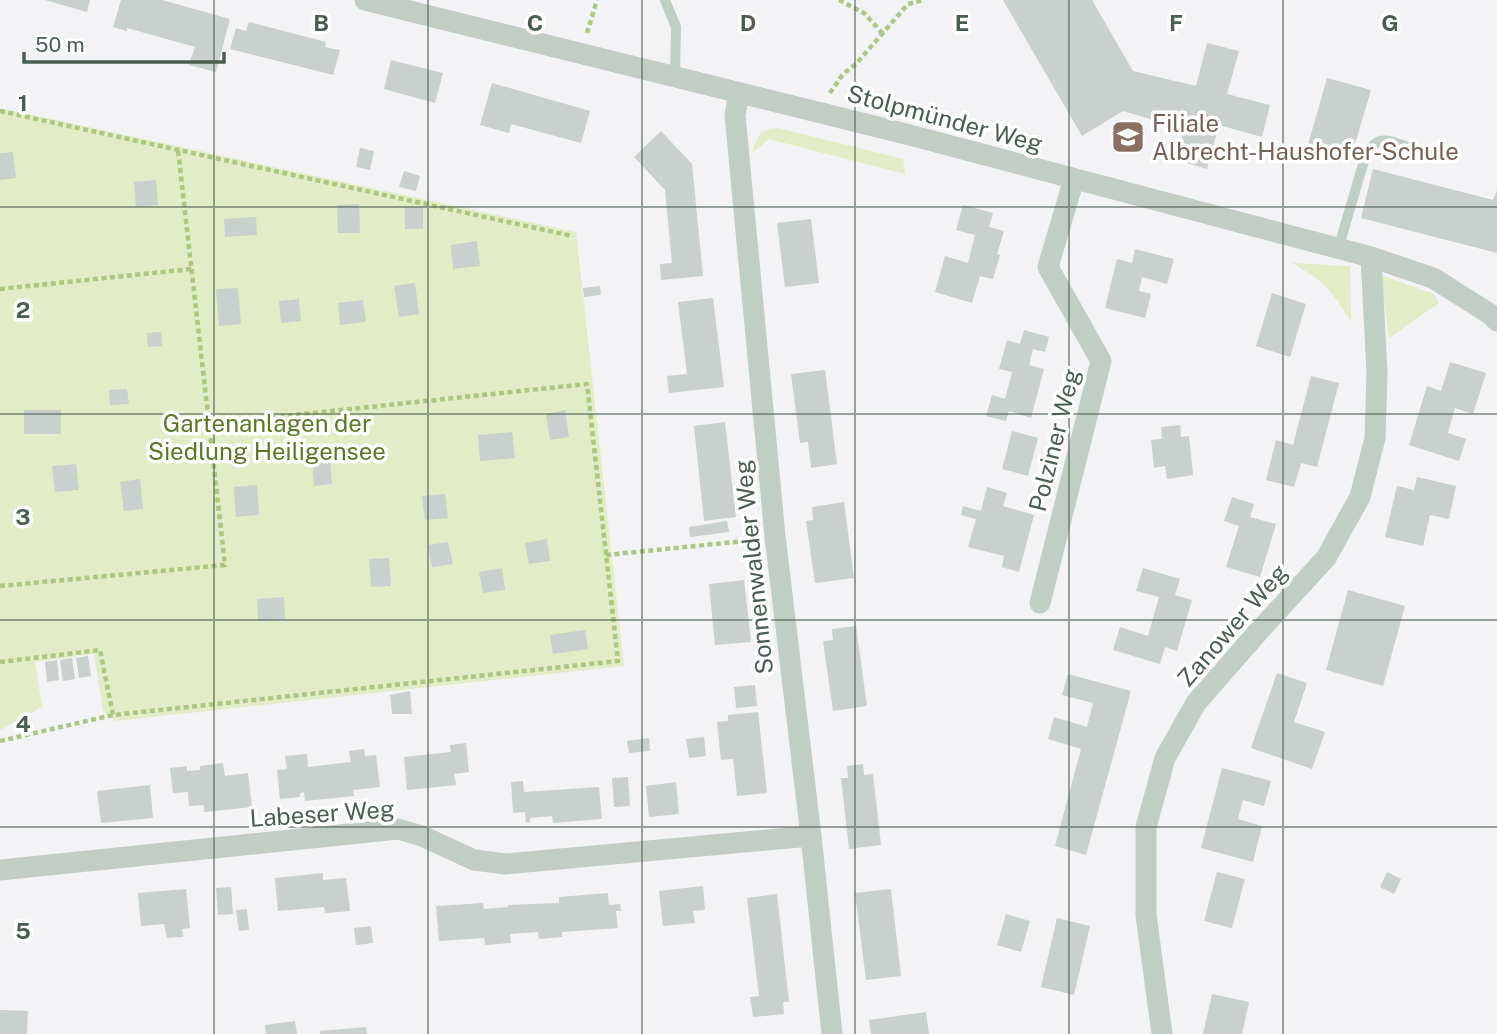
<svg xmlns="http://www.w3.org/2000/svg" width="1497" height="1034" font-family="'Public Sans',sans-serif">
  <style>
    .green { fill: #e2ecc6 }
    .building { fill: #c9d0cd }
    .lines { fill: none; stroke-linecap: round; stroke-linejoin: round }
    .path { stroke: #acc781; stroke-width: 4.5; stroke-dasharray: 5 3.5; stroke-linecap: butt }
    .lane { stroke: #c1cec6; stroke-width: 10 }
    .street { stroke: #c1cec6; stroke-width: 21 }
    .grid { fill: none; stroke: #4b5d51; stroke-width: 2; stroke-opacity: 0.55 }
    .labels { text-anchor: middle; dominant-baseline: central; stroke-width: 7; stroke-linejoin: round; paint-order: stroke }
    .street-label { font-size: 24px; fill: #4b5d51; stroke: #fff }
    .education-label { font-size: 24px; fill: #785e54; stroke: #fff; text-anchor: start }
    .park-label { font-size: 24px; fill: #597921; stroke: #fff }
    .grid-label { font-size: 23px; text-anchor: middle; font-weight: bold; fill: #4b5d51; stroke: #fff; stroke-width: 7; stroke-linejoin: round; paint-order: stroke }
  </style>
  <rect width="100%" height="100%" fill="#f3f2f4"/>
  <path class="green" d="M0,108L576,232L624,666L115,721L103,711L94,654L35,662L42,707L0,730Z
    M778,128L903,159L905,174L769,139L752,153C758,135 759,129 778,128Z
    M1292,263L1350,266L1351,322C1332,290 1324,281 1292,263Z
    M1383,276L1434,294L1439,303L1389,338L1382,287Z"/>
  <path class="building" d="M45,0H90L87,12Z
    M121,0H162L230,19L216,72L189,65L195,47L127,28V31L113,27Z
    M1003,0H1092L1133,71L1196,86L1207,43L1239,51L1227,94L1270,105L1262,137L1219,125L1207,169L1176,160L1184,129L1123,111L1082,136Z
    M249,22L326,42L325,47L340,50L333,75L230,49L236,28L246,31Z
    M391,60L443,73L435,103L384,89Z
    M1327,78L1371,90L1350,161L1307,148Z
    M492,83L590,111L581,143L511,124L509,133L480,125Z
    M661,131L692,164L703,276L661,280L660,264L672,263L665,190L634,157Z
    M360,148L374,151L370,170L356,167Z
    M13,152L16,178L0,180V153Z
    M1373,169L1493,200L1497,190V253L1361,218Z
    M404,171L420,176L416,191L399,187Z
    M156,180L158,205L136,207L134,182Z
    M359,204L360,233H338L337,205Z
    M963,205L993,213L989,227L1004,231L997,254L1000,255L993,279L980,276L972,303L935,292L945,256L968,263L975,235L956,230Z
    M405,207H423V229H405Z
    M256,217L257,235L225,237L224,219Z
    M811,219L819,283L785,287L777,223Z
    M477,241L480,266L453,269L451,245Z
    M1135,249L1174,259L1167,284L1142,277L1139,291L1151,294L1145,318L1105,308L1117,259L1132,263Z
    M415,283L419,314L399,317L394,286Z
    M600,286L601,295L584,297L583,288Z
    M238,288L241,324L219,326L216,289Z
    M1272,293L1306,304L1290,357L1256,346Z
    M713,298L724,387L669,393L667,376L687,374L678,302Z
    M299,299L301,321L281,323L279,301Z
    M363,300L366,322L340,325L338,303Z
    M1024,330L1049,337L1045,352L1033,349L1029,365L1044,369L1031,418L1009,411L1006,421L986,416L992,395L1005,399L1012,372L999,369L1007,340L1020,344Z
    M161,332L162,346L148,347L147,333Z
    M1450,362L1486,373L1473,414L1455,408L1448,433L1466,439L1459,461L1409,445L1427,386L1441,391Z
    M825,370L837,464L811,468L808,442L800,443L791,374Z
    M1311,376L1339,383L1317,467L1301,463L1294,487L1266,480L1276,440L1293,445Z
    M127,389L129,404L110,405L109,390Z
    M24,410H61V434H24Z
    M565,410L569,437L550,440L546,414Z
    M725,422L736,517L704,521L694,426Z
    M1180,425L1181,437L1189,436L1193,475L1167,479L1165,466L1154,468L1151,440L1162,439L1161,427Z
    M1012,431L1038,438L1028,476L1002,469Z
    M512,432L515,458L480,461L478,435Z
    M329,448L332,484L314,486L311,450Z
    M76,464L79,490L55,492L52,466Z
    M1417,477L1456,486L1449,519L1430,515L1423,546L1385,537L1397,486L1414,490Z
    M140,479L143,509L124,511L120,482Z
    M257,485L259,515L236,517L234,487Z
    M987,487L1007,493L1003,506L1034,515L1019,572L1002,567L1004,556L968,547L976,519L961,515L963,506L981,511Z
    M445,494L448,518L425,520L422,496Z
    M1232,497L1254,504L1250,517L1276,524L1260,577L1226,567L1239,526L1224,521Z
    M844,502L854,578L815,583L806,521L813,520L812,507Z
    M727,521L729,532L690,537L689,527Z
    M547,539L550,561L529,564L525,543Z
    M448,542L453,564L432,567L428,545Z
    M389,558L391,586L371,587L369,559Z
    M502,568L505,590L483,593L479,572Z
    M1143,568L1180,579L1175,595L1192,600L1177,651L1165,647L1160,664L1113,650L1120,627L1148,636L1159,597L1136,591Z
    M744,580L751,642L715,645L709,584Z
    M1348,590L1405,606L1383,686L1326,670Z
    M284,597L285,620L258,621L257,599Z
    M856,626L867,706L833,711L823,641L833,640L832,629Z
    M585,630L588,649L553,654L550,635Z
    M88,656L91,676L79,678L76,658Z
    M72,658L75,679L63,681L60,660Z
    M57,660L59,680L47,682L45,662Z
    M1277,673L1307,683L1294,722L1325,732L1312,769L1251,748Z
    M1068,674L1131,691L1086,855L1055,846L1081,749L1048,739L1054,717L1087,727L1093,703L1062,695Z
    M755,685L757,706L736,708L734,687Z
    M410,691L412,714H392L390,695Z
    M758,712L767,793L737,796L733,759L721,760L717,722L728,721V715Z
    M704,737L706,756L689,758L686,739Z
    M649,738L650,751L629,753L627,741Z
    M466,743L469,772L454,774L456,785L407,790L404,757L451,752L450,745Z
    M364,749L365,756L376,755L380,787L353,790L354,796L305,801L304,792L300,793V797L280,799L277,770L287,769L285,756L307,754L308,767L351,762L349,751Z
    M223,763L225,776L248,773L252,807L204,812V805L189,806L188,792L173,793L170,768L187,766V771L200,770V766Z
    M863,764L864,775L873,774L881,845L849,849L841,778H848L847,766Z
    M1222,768L1271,781L1264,806L1243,800L1238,819L1262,826L1253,862L1201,848Z
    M628,777L630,806L614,807L612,778Z
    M523,781L524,792L599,787L602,819L553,823L552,816L530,818V822L526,823L525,812L513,813L511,782Z
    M676,782L679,814L649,817L646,786Z
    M150,785L153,818L101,823L97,791Z
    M1217,872L1245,879L1232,928L1204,921Z
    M1387,872L1401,879L1394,894L1380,887Z
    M323,873V880L346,878L350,911L325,913L324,907L278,911L275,878Z
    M703,886L705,910L693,911L695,923L663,926L659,891Z
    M231,887L233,914L218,915L216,888Z
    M186,889L190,928L182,929L183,937L167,938L164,924L141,926L138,893Z
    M891,889L901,976L866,980L855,893Z
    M608,893L609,905L620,904L621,911H616L618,928L562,932V937L539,939L538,932L510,934L511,943L485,945L484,938L439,941L436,906L483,903L484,909L508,907V905L559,903V897Z
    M777,894L789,1002H783L784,1014L753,1017L750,997L759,996L747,898Z
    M247,909L249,930L239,931L236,910Z
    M1006,914L1030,921L1021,952L997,945Z
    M1057,918L1090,926L1074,995L1041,987Z
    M371,926L373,943L356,945L354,928Z
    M1212,994L1249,1002L1242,1034H1203Z
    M0,1010L28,1011L27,1034H0Z
    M926,1012L929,1034H871L869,1020Z
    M295,1021L297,1034H266L265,1025Z
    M366,1027L367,1034H320V1031Z"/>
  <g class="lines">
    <path class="path" d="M839,0L864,13L883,34
      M587,33L597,0
      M830,93L843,74L856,64L908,4L924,0
      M0,111L572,236
      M0,289L191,269
      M606,555L755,540
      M0,586L225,565L178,150
      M0,662L100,650L113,715
      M0,741L113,715L618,661L587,384L208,424"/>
    <path class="lane" d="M665,0L676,27L675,77
      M1338,249L1364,161C1376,130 1389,141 1414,149"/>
    <path class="street" d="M365,0L902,133L1371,257L1433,278L1490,314L1497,321
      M739,93L735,115L775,536L811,836L832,1034
      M1040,603L1101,361L1048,267L1074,179
      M0,870L398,829L422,836L474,860L506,864L811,836
      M1162,1034L1146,915V827L1165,758L1196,703L1258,632L1326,558L1360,497L1375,438L1377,372L1371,257"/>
  </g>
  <path class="grid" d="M214,0V1034M428,0V1034M642,0V1034M855,0V1034M1069,0V1034M1283,0V1034M0,207H1497M0,414H1497M0,620H1497M0,827H1497"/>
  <defs>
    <symbol id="school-square" viewBox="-11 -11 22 22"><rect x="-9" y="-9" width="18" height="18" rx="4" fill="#8d6e63" stroke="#fff"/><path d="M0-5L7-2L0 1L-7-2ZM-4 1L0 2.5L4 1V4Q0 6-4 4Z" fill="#fff"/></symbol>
  </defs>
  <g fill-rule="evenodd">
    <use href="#school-square" x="1109" y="118" width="38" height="38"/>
  </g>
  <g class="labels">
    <g class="street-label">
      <text transform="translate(945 118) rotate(15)">Stolpmünder Weg</text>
      <text transform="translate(1054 440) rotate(-76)">Polziner Weg</text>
      <text transform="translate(753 567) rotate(-96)">Sonnenwalder Weg</text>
      <text transform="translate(1232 625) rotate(-49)">Zanower Weg</text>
      <text transform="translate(322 813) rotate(-4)">Labeser Weg</text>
    </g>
    <g class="education-label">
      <text x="1152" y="123">Filiale<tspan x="1152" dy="28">Albrecht-Haushofer-Schule</tspan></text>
    </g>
    <g class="park-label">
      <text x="267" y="423">Gartenanlagen der<tspan x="267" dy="28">Siedlung Heiligensee</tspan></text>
    </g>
  </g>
  <g class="grid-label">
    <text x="321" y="31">B</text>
    <text x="535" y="31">C</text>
    <text x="748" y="31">D</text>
    <text x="962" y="31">E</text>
    <text x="1176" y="31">F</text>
    <text x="1390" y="31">G</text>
    <text x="23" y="111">1</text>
    <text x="23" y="318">2</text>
    <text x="23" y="525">3</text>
    <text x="23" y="732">4</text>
    <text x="23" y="939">5</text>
  </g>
  <path d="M24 52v10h200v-10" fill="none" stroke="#4b5d51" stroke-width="3.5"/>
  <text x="35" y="52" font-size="21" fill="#4b5d51" stroke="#ffffff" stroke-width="5" paint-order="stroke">50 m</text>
</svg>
